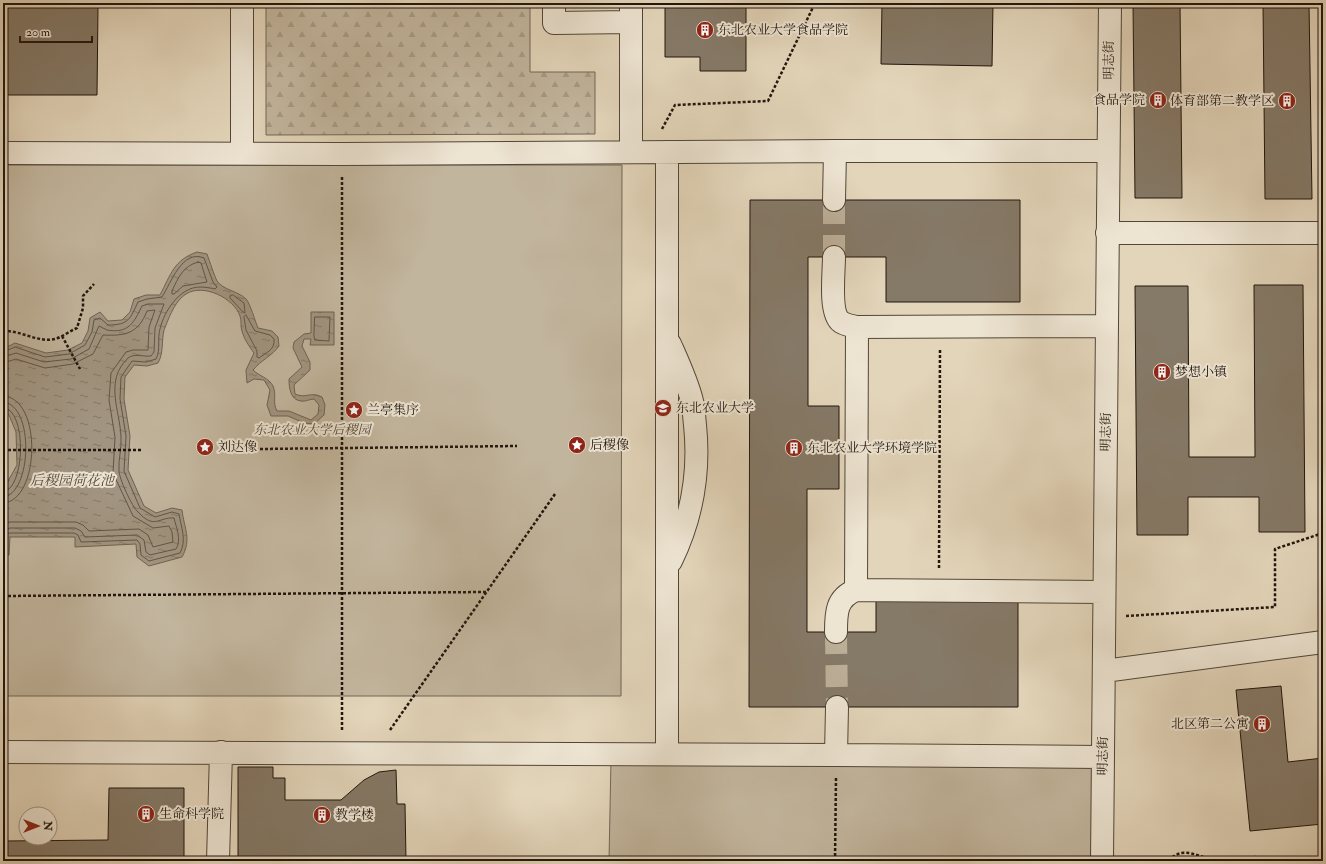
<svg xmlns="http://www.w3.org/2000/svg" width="1326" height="864" font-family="'IM FELL Double Pica','Noto Serif SC',serif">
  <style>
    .forest { fill: url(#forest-firs); stroke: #716656 }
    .garden { fill: #c2b59d; stroke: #716656 }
    .water { fill: url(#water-ripples); stroke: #6d6252 }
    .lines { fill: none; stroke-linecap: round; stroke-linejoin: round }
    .shore { stroke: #605547; stroke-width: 1 }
    .building { fill: #857967; stroke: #20160e }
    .street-tunnel { stroke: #bcaf98; stroke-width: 22; stroke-dasharray: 22 11; stroke-linecap: butt }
    .street-casing { stroke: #514639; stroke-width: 24 }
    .path { stroke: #20160e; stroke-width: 2.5; stroke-dasharray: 3 2; stroke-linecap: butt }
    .street { stroke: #ede4d2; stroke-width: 22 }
    .labels { text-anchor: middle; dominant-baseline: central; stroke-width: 4; stroke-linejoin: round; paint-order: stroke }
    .poi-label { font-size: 13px; fill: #20160e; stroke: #ede4d2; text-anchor: start }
    .street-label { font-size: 13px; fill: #20160e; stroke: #ede4d2 }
    .park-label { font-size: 13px; font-style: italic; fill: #514639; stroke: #ede4d2 }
    .water-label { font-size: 14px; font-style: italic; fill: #54483c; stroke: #ede4d2 }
  </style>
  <defs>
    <pattern id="forest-firs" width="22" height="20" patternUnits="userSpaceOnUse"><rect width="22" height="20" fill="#c2b59d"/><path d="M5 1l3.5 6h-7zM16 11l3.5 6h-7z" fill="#a69b86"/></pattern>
    <pattern id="water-ripples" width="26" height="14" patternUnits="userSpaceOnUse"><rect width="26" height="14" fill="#a19480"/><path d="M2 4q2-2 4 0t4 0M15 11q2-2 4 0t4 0" fill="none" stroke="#837867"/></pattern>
  </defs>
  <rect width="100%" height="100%" fill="#e3d5ba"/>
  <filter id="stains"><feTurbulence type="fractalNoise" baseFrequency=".005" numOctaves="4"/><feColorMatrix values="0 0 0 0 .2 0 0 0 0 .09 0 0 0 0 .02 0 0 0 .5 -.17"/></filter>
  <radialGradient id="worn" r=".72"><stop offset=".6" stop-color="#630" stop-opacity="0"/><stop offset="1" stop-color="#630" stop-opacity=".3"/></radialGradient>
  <path class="forest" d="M266,3H530V72H595V134L266,135Z"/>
  <path class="garden" d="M3,165H622L621,696H3Z
    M1103,757L1102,861H609L611,760Z"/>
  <path class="water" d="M197,252L207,254C210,262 214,275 217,281C223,290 238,291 246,299C250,303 255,321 258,328L272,331L278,337L279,346C272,356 261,360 253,370C259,376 269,378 273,386C277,395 272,402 277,411H289L311,420L318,414L319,405L314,399C310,399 305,402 301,401C290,400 289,387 289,379L302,367L293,348L294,342L304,334L311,333V312H334V345H310L311,339H304L302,346L310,362V370L294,385L295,394C306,399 311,391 322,397L325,405L324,415L314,424L304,423L288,416H271L267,405L270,390L264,380L254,379L247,383L246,370L254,353C249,346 244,339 242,331C240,327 242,321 240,316C234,298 203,283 186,294C176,300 170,315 166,325C160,337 165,351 158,363L147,366L134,365L125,377L124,399L130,436L128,470L144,506L156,513L172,508L182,510C184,528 192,539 182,557L149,566L137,557L136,544L75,547V537H10L9,555H3V490L17,465L16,432L9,415L3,410V349L15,343L46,353L68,350L82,343L88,331L90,318L100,312L108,321L122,320L130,312L134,299L146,295H160C171,274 174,260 197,252Z"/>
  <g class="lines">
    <path class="shore" d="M198,262L201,263L207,282L183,286L174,294H172V291C178,278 183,266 198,262Z
      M233,295L244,303L245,313L243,312L230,298V296Z
      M246,315L255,331L270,335L274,339C275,350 267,352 259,358L257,357V351L246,330L244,317Z
      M315,317H330L329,341L315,340L314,336Z
      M3,352L15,347L45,357L69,354L85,345L92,332L94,320L100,318L108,325C129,325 130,319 138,302L147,299L162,297C171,283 182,249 204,258L213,282L217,287L215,289C211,288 205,287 200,287C180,287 164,311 160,329C157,339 161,349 156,359L146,362L132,361L121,377L120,399L126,436L124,471L140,508L155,517L172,512L179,514C181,527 187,540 180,553L149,561L141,555L140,544L137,540L81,542L78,535L74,533H9L6,536L5,549L3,551
      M3,357L16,353L44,362L71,359L89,349L99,326C102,327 104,329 107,330C129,334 134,322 142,306L148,304H164L155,328L154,352L151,356C144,357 134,353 128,358C104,381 120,410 121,437C122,448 118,460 119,471C119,478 132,507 138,512C155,530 158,517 174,518C176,527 182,540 176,549L150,555L146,552L144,540L137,535L85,537L81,531L75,528H10L3,531
      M3,363L16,359L45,368L73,364L93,354L103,335C125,336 138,334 147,311L155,310L149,327L148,350H133L126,352L111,373L109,400L115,437L113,473L133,516L153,528L169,526L172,532L173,542L153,547L148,535L139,529L89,531L83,525L76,522H10L3,524
      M3,396C43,397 40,502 3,503
      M3,402C35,404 32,495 3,497
      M3,407C28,410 25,490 3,492"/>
  </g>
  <path class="building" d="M3,3H127L98,7L97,95H3Z
    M665,3H746V71H700V57H665Z
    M882,3H993L992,66L881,64Z
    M1133,3H1180L1182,198H1135Z
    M1263,3H1309L1312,199H1265Z
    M750,200H1020V302H886V257H808V406H839V489H807V632H876V601H1018V707H749Z
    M1254,285H1303L1305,532H1259V497H1188V535H1137L1135,286H1188L1189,457H1255Z
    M1281,686L1288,762L1323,758V824L1250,831L1236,690Z
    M238,767H273V778H285V800H341L364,780L379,772L396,770L397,804H405L406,861H238Z
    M109,788H184V861H3V841L108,840Z"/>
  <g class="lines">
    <path class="street-tunnel" d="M834,257V200
      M836,632L837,707"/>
    <defs>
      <path id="street" d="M242,3V153
        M554,3V23L631,22
        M631,3V152
        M667,152V754
        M3,153L342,154L835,151H1108
        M834,200L835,151
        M1107,233H1323
        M834,257C834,272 829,313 841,322C846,325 851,326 857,327L1107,326
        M670,344C678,362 687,381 692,401C694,408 694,417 695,425C700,473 692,518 671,561
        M856,590L1104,592
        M836,632C836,613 836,598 856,590L857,327
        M1104,671L1323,642
        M3,752L836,755L1103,757
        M836,755L837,707
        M218,861L221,752
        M1102,861L1110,3"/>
    </defs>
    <use href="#street" class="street-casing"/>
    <path class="path" d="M662,129L675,105L768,101L815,3
      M342,177V730
      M3,331C20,330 38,343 55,339C62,337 70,331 77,328L83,308V296L94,284
      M62,336L80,369
      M260,449L517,446
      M3,450H141
      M939,568L940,349
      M3,596L486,592
      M1126,616L1275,607V549L1323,533
      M390,730L555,494
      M835,861L836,777
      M1169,861C1182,844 1200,858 1217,861
      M1243,861L1255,857L1261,861"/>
    <use href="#street" class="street"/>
  </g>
  <defs>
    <symbol id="building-disc" viewBox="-11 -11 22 22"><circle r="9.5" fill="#8f2418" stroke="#ede4d2"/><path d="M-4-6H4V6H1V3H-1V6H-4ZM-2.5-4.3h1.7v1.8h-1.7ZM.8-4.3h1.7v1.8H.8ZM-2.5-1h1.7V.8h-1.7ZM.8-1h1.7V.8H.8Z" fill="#fff"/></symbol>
    <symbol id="university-disc" viewBox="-11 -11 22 22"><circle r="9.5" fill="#8f2418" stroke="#ede4d2"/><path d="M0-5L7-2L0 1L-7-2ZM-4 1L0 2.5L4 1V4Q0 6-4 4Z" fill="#fff"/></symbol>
    <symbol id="sight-disc" viewBox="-11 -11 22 22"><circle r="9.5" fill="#8f2418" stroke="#ede4d2"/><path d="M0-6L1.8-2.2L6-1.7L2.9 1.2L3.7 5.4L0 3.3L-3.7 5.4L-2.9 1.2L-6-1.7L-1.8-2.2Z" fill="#fff"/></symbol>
  </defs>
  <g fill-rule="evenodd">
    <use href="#building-disc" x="695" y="20" width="20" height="20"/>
    <use href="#building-disc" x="1148" y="90" width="20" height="20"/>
    <use href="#building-disc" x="1277" y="91" width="20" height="20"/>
    <use href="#building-disc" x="1152" y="362" width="20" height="20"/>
    <use href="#university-disc" x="653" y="398" width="20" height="20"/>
    <use href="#sight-disc" x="344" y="400" width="20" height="20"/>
    <use href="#sight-disc" x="567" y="435" width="20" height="20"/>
    <use href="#sight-disc" x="195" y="437" width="20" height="20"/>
    <use href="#building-disc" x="784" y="438" width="20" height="20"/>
    <use href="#building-disc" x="1252" y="714" width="20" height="20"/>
    <use href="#building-disc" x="136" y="804" width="20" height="20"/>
    <use href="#building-disc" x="312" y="805" width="20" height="20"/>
  </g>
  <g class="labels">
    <g class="poi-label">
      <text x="718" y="30">东北农业大学食品学院</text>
      <text x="1145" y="100" text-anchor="end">食品学院</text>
      <text x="1274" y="101" text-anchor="end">体育部第二教学区</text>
      <text x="1175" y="372">梦想小镇</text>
      <text x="676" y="408">东北农业大学</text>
      <text x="367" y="410">兰亭集序</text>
      <text x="590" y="445">后稷像</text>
      <text x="218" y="447">刘达像</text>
      <text x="807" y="448">东北农业大学环境学院</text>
      <text x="1249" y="724" text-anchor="end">北区第二公寓</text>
      <text x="159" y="814">生命科学院</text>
      <text x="335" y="815">教学楼</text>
    </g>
    <g class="street-label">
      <text transform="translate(1109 60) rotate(-90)">明志街</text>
      <text transform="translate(1106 432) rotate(-89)">明志街</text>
      <text transform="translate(1103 756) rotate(-89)">明志街</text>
    </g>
    <g class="park-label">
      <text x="312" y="430">东北农业大学后稷园</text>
    </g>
    <g class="water-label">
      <text x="72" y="480">后稷园荷花池</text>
    </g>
  </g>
  <rect width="1326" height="864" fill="none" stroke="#e3d5ba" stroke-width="16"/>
  <rect x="4" y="4" width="1318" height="856" fill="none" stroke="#20160e" stroke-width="2"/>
  <rect x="8" y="8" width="1310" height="848" fill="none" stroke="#20160e"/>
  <g transform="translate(38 826) rotate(90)"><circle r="19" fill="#ede4d2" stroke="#9b9284"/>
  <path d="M0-3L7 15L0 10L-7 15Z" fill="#8f2418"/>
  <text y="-6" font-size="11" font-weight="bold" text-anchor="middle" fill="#20160e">N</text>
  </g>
  <path d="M20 36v6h72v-6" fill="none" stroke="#20160e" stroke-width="2"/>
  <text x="26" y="36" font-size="12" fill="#20160e" stroke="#ede4d2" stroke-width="3" paint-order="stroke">20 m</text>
  <rect width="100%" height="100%" filter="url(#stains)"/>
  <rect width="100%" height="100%" fill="url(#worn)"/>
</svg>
